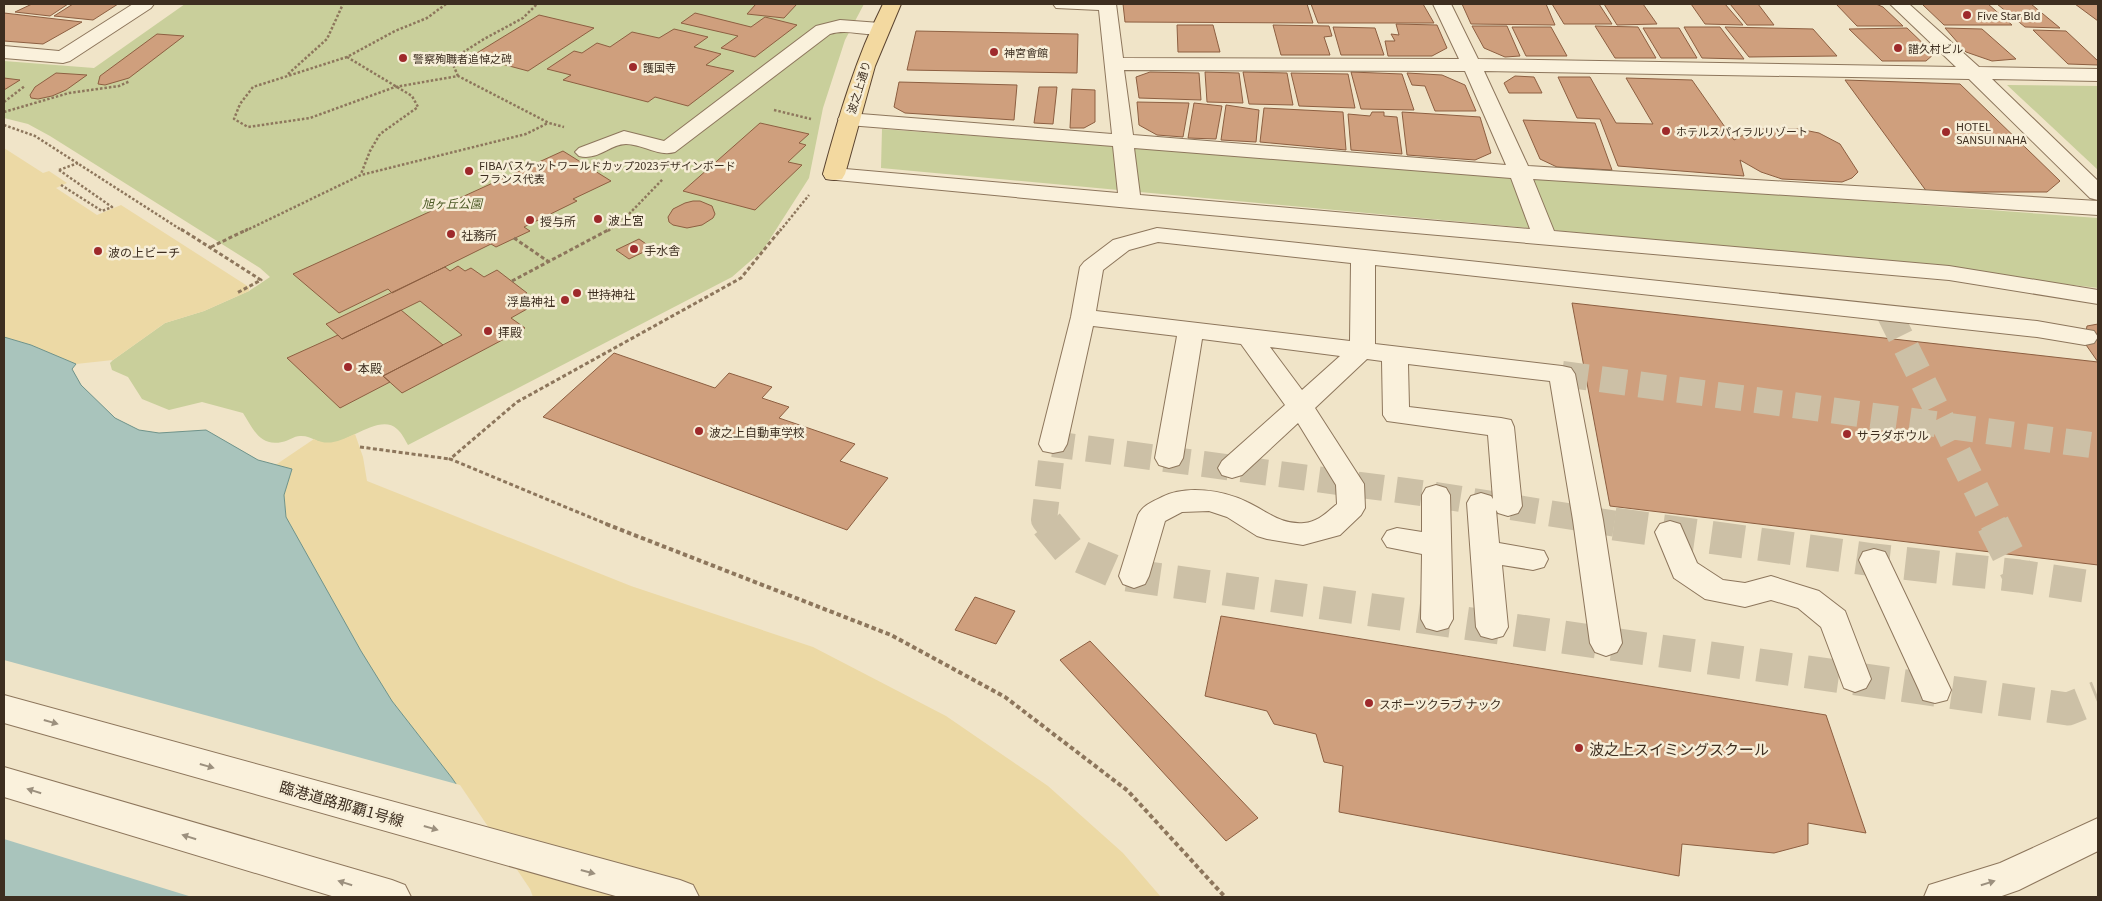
<svg xmlns="http://www.w3.org/2000/svg" width="2102" height="901" font-family="Georgia,'Noto Sans JP',serif">
  <style>
    .green { fill: #c9cf9b }
    .sand { fill: #ecd9a5 }
    .water { fill: #a9c4bc; stroke: #6f938a }
    .pier { fill: #f0e4c8 }
    .building { fill: #cf9f7d; stroke: #8d5f41 }
    .lines { fill: none; stroke-linecap: round; stroke-linejoin: round }
    .minor-tunnel-far1 { stroke: #ccc0a6; stroke-width: 26; stroke-dasharray: 26 13; stroke-linecap: butt }
    .minor-tunnel { stroke: #ccc0a6; stroke-width: 33; stroke-dasharray: 33 16; stroke-linecap: butt }
    .minor-casing { stroke: #8d765c; stroke-width: 2 }
    .major-casing { stroke: #5b4430; stroke-width: 2 }
    .path-far2 { stroke: #8d765c; stroke-width: 2.5; stroke-dasharray: 2.5 2; stroke-linecap: butt }
    .path-far1 { stroke: #8d765c; stroke-width: 3; stroke-dasharray: 4 2.5; stroke-linecap: butt }
    .path { stroke: #8d765c; stroke-width: 4; stroke-dasharray: 4.5 3; stroke-linecap: butt }
    .minor { fill: #faf1dc; fill-rule: evenodd }
    .major { fill: #f3d9a0; fill-rule: evenodd }
    .oneway { fill: #9c907e }
    .poi-dot { fill: #9e2a2b; stroke: #f7eed8; stroke-width: 2 }
    .labels { text-anchor: middle; dominant-baseline: central; stroke-width: 5; stroke-linejoin: round; paint-order: stroke }
    .far-poi-label { font-size: 11px; fill: #3d2e20; stroke: #f7eed8; text-anchor: start }
    .far-street-label { font-size: 11px; fill: #3d2e20; stroke: #f7eed8 }
    .park-label { font-size: 12px; font-style: italic; fill: #4d5a26; stroke: #f7eed8 }
    .poi-label { font-size: 12px; fill: #3d2e20; stroke: #f7eed8; text-anchor: start }
    .near-poi-label { font-size: 15px; fill: #3d2e20; stroke: #f7eed8; text-anchor: start }
    .near-street-label { font-size: 15px; fill: #3d2e20; stroke: #f7eed8 }
  </style>
  <rect width="100%" height="100%" fill="#f0e4c8"/>
  <path class="green" d="M185,4H864L845,40L823,108L809,178L763,250L732,277L408,445C405,440 402,433 397,429C380,413 348,443 329,444C318,444 311,435 300,436C294,436 288,441 282,442C260,447 253,429 243,413L202,402L169,410L142,399L128,377L112,370L110,363L113,360L165,323L204,311L249,291L270,277L260,268L50,136L28,124L4,118V61L94,68Z
    M2007,85L2098,86V170Z
    M882,129L2098,218V288L1788,252L881,168Z"/>
  <path class="sand" d="M4,148L43,173L49,171L67,183L56,188L97,215L121,205L249,287V291L204,311L165,323L113,360L76,364L31,345L4,337Z
    M355,434L363,457L367,481L631,586L813,647L946,716L1048,786L1123,853L1161,897H530L528,890L452,778L392,701L361,651L286,517L284,495L292,469L274,466L314,439C329,447 341,440 355,434Z"/>
  <path class="water" d="M4,337L31,345L76,364L72,369L81,385L115,418L139,430L159,433L206,430L258,460L292,469L284,495L286,517L361,651L392,701L452,778L528,890L530,897H4Z"/>
  <path class="pier" d="M4,660L460,785L530,889L533,897H192L4,839Z"/>
  <path class="building" d="M32,4H68L50,16L15,12Z
    M73,4H118L93,20L54,16Z
    M756,4H797L784,18L747,14Z
    M1123,4H1307L1313,23L1125,22Z
    M1311,4H1423L1434,23H1318Z
    M1462,4H1546L1555,25L1471,24Z
    M1552,4H1599L1612,24H1564Z
    M1604,4H1643L1657,24L1617,25Z
    M1691,4H1725L1743,25L1705,24Z
    M1730,4H1758L1774,25H1747Z
    M1836,4H1876L1883,7L1903,26H1857Z
    M1925,4H1988L2012,25H1944L1923,5Z
    M1997,4H2031L2060,28L2025,27Z
    M2075,4H2098V21Z
    M4,13L82,22L43,44L4,41Z
    M695,13L751,27L765,17L797,25L755,57L721,48L738,36L681,23Z
    M539,15L594,28L528,71L472,56Z
    M1396,24L1437,25L1447,48L1432,56H1388L1385,41H1395L1391,34L1399,35Z
    M1177,25H1213L1220,52H1178Z
    M1273,25L1329,26L1332,36L1324,37L1330,55H1281Z
    M1472,26H1507L1520,56L1505,57L1484,48Z
    M1595,26L1638,27L1656,58H1615Z
    M1333,27L1375,28L1384,55H1341Z
    M1512,27H1551L1567,56H1526Z
    M1684,27H1720L1744,59L1702,58Z
    M1725,27L1813,29L1837,56L1749,57Z
    M1643,28H1679L1697,58H1661Z
    M1907,28L1934,54L1926,61H1882L1849,29Z
    M1945,28L1982,29L2016,59L1992,61L1966,52Z
    M674,29L708,37L694,47L721,54L706,65L734,71L688,106L655,97L648,102L563,80L571,75L547,69L574,51L582,53L597,43L610,47L632,32L659,38Z
    M2033,30L2066,31L2098,61V65L2068,64Z
    M916,31L1078,34L1077,73L907,70Z
    M157,34L184,36L129,78L105,85L98,84L100,76Z
    M1150,72L1199,73L1201,100L1139,98L1136,77Z
    M1205,72L1239,73L1243,103L1207,102Z
    M1243,72L1287,73L1293,105L1249,104Z
    M1351,72L1402,74L1414,110L1361,109Z
    M56,73L87,75L66,90L52,96L38,99L31,98L30,95L35,87Z
    M1291,73L1348,74L1355,108L1299,106Z
    M1407,73L1442,75L1465,85L1476,111H1435L1425,86L1412,85Z
    M1515,76L1534,77L1542,93H1509L1504,83Z
    M1558,77H1590L1616,123L1653,124L1626,78L1692,80L1734,140L1754,129H1799L1819,133L1840,144L1858,172L1852,178L1842,182L1782,179L1761,172L1740,160L1744,176L1618,166L1600,119L1577,118Z
    M4,78L20,80L4,90Z
    M1845,80L1960,84L2060,181L2047,192H1927Z
    M899,82L1017,85L1014,120L905,113L894,107Z
    M1039,87H1057L1053,124L1034,123Z
    M1072,89L1095,90V122L1084,128H1070Z
    M1137,102L1189,103L1183,137L1157,135L1139,125Z
    M1194,103L1222,106L1216,139L1188,138Z
    M1226,105L1259,110L1256,142L1221,140Z
    M1264,108L1343,112L1346,150L1260,142Z
    M1372,112H1384V116L1397,117L1402,154L1351,150L1348,114L1370,116Z
    M1402,112L1480,117L1491,153L1475,160L1407,155Z
    M1523,120L1595,123L1612,170L1557,167L1540,159Z
    M760,123L809,134L799,143L806,145L788,162L802,165L755,210L683,191Z
    M563,151L611,181L573,199L577,201L524,227L530,231L496,247L491,244L392,293L388,289L339,313L293,274Z
    M693,201H700L712,206L715,214L713,218L702,225L687,228L673,225L669,222L668,217L673,209L685,203Z
    M639,239L652,248L629,259L616,250Z
    M458,266L465,271L471,268L484,277L497,270L527,293L514,299L527,309L511,318L525,328L402,393L383,376L462,335L420,301L342,339L326,324L445,267L450,271Z
    M1572,303L2098,362V565L1610,506Z
    M401,310L443,345L383,376L390,382L340,408L287,358L338,335L342,339Z
    M2098,324V362L2084,342L2087,326Z
    M614,353L715,388L729,373L772,387L762,398L789,407L779,418L855,444L840,461L888,478L847,530L543,417Z
    M975,597L1015,611L996,644L955,630Z
    M1221,616L1826,715L1866,833L1808,823V844L1774,853L1682,844L1679,876L1339,812L1343,766L1324,762L1316,734L1274,724L1267,711L1205,696Z
    M1090,641L1258,818L1226,841L1060,660Z"/>
  <g class="lines">
    <path class="minor-tunnel-far1" d="M1889,313L1994,525
      M1562,374L2098,446
      M1048,525L1044,520L1053,444L1436,495L1623,525"/>
    <path class="minor-tunnel" d="M1047,524L1070,552L1120,574L2068,709L2098,697
      M1614,524L1874,560L2019,576L2098,588
      M1993,524L2019,576"/>
    <defs>
      <path id="minor" d="M133,4H154L151,8L70,61L63,63L4,58V46L59,51Z
        M1053,4H1116L1123,58L1459,59L1433,4H1451L1478,59L1956,67L1890,4H1909L1979,67L2098,69V81L1992,79L2098,181V200L2090,198L1969,79L1484,71L1528,166L2098,201V215L1533,179L1554,231L1949,266L2098,290V304L1949,280L1130,208L826,179L823,174L826,169L834,168L1118,193L1113,146L848,125L841,123L838,119L841,115L848,113L1112,134L1099,10L1056,8ZM1124,70L1465,71L1506,165L1133,135ZM1134,148L1511,178L1530,229L1140,195Z
        M840,20L880,23L886,25L889,29L886,33C868,38 849,28 830,34L675,152C658,157 643,144 626,144C610,144 598,161 579,156L575,152L579,148L624,131L664,141L816,26Z
        M1157,228L2037,321L2094,331L2098,337L2094,343L2085,345L2037,337L1375,265V344L1562,366L1571,368L1575,374L1603,520L1622,643L1617,652L1606,656L1595,652L1590,643L1573,520L1550,381L1408,364L1409,407L1501,418L1511,420L1514,427L1522,506L1518,513L1508,516L1498,513L1496,510L1499,543L1544,551L1548,559L1544,567L1533,570L1502,565L1508,627L1503,636L1492,639L1481,636L1476,627L1467,503L1471,496L1481,493L1491,496L1493,499L1488,435L1387,421L1383,415L1382,361L1367,359L1315,408L1364,484L1365,508L1361,515L1340,535L1303,545L1267,539L1257,536L1227,517L1209,511L1182,512L1165,521L1149,576L1145,584L1134,588L1123,584L1119,576L1138,515C1143,505 1152,502 1162,497C1186,485 1223,490 1247,502C1267,511 1280,525 1304,523C1318,522 1326,513 1337,504L1336,485L1298,423L1242,475L1232,478L1222,475L1218,468L1222,461L1285,405L1241,344L1202,339L1183,458L1179,465L1169,468L1159,465L1155,458L1177,336L1093,326L1067,444L1063,451L1053,453L1043,451L1039,444L1071,317L1080,267L1084,262L1113,240ZM1158,242L1351,263L1350,341L1096,311L1103,270L1129,250ZM1270,347L1340,356L1302,390Z
        M1436,485L1446,488L1450,495L1453,619L1448,628L1437,631L1426,628L1421,619L1422,554L1387,547L1382,539L1387,531L1397,528L1422,532V495L1426,488Z
        M1670,521L1680,524L1697,563L1723,580L1745,583L1771,576L1819,591L1845,611L1871,679L1866,688L1855,692L1844,688L1821,627L1798,608L1771,600L1745,607L1705,599L1674,578L1655,532L1660,524Z
        M1874,549L1885,552L1889,560L1951,690L1947,700L1935,703L1923,700L1919,690L1859,560L1863,552Z
        M4,695L680,880L693,885L699,897H619L4,723Z
        M4,767L392,880L405,885L411,897H335L4,797Z
        M2098,818V851L2019,890L1999,897H1924L1929,885L2000,863Z"/>
      <path id="major" d="M883,4H901L875,66L845,174L842,179L834,180L826,179L823,174C839,115 856,58 883,4Z"/>
    </defs>
    <use href="#minor" class="minor-casing"/>
    <use href="#major" class="major-casing"/>
    <path class="path-far2" d="M446,4L427,18L395,31L347,57L253,87L240,104L234,119L248,127L310,118L395,87L458,76L549,123L564,127
      M347,57L412,96L418,107L380,134L370,151L361,174
      M288,74L327,39L343,4
      M458,76L451,60L484,39L523,18L537,4
      M4,102L25,86
      M774,110L811,119
      M4,112L69,93L119,86L130,81
      M4,125L35,136L183,231
      M59,170L112,207L102,211L61,185
      M59,170L78,163
      M245,231L361,175L526,134L548,123
      M608,231L629,214L663,179
      M780,231L809,195"/>
    <path class="path-far1" d="M181,229L261,280L237,293
      M514,238L549,262
      M211,247L248,229
      M512,281L610,229
      M360,447L450,459
      M609,525L450,459L517,402L741,278L781,229"/>
    <path class="path" d="M606,524L891,635L1005,697L1128,791L1225,897"/>
    <use href="#minor" class="minor"/>
    <use href="#major" class="major"/>
  </g>
  <defs><path id="oneway-solid" d="M-6-.8H1V-3.2L6.5 0L1 3.2V.8H-6Z" transform="scale(1.25)"/></defs>
  <g class="oneway">
    <use href="#oneway-solid" transform="translate(51 722) rotate(16)"/>
    <use href="#oneway-solid" transform="translate(207 766) rotate(16)"/>
    <use href="#oneway-solid" transform="translate(34 791) rotate(-163)"/>
    <use href="#oneway-solid" transform="translate(431 828) rotate(16)"/>
    <use href="#oneway-solid" transform="translate(189 837) rotate(-163)"/>
    <use href="#oneway-solid" transform="translate(588 872) rotate(15)"/>
    <use href="#oneway-solid" transform="translate(345 883) rotate(-163)"/>
    <use href="#oneway-solid" transform="translate(1988 883) rotate(-17)"/>
  </g>
  <g class="poi-dot">
    <circle cx="1967" cy="15" r="5"/>
    <circle cx="1898" cy="48" r="5"/>
    <circle cx="994" cy="52" r="5"/>
    <circle cx="403" cy="58" r="5"/>
    <circle cx="633" cy="67" r="5"/>
    <circle cx="1666" cy="131" r="5"/>
    <circle cx="1946" cy="132" r="5"/>
    <circle cx="469" cy="171" r="5"/>
    <circle cx="598" cy="219" r="5"/>
    <circle cx="530" cy="220" r="5"/>
    <circle cx="451" cy="234" r="5"/>
    <circle cx="634" cy="249" r="5"/>
    <circle cx="98" cy="251" r="5"/>
    <circle cx="577" cy="293" r="5"/>
    <circle cx="565" cy="300" r="5"/>
    <circle cx="488" cy="331" r="5"/>
    <circle cx="348" cy="367" r="5"/>
    <circle cx="699" cy="431" r="5"/>
    <circle cx="1847" cy="434" r="5"/>
    <circle cx="1369" cy="703" r="5"/>
    <circle cx="1579" cy="748" r="5"/>
  </g>
  <g class="labels">
    <g class="far-poi-label">
      <text x="1977" y="15">Five Star Bld</text>
      <text x="1908" y="48">譜久村ビル</text>
      <text x="1004" y="52">神宮會館</text>
      <text x="413" y="58">警察殉職者追悼之碑</text>
      <text x="643" y="67">護国寺</text>
      <text x="1956" y="126">HOTEL<tspan x="1956" dy="13">SANSUI NAHA</tspan></text>
      <text x="1676" y="131">ホテルスパイラルリゾート</text>
      <text x="479" y="165">FIBAバスケットワールドカップ2023デザインボード<tspan x="479" dy="13">フランス代表</tspan></text>
    </g>
    <g class="far-street-label">
      <text transform="translate(858 87) rotate(-73)">波之上通り</text>
    </g>
    <g class="park-label">
      <text x="452" y="202">旭ヶ丘公園</text>
    </g>
    <g class="poi-label">
      <text x="608" y="219">波上宮</text>
      <text x="540" y="220">授与所</text>
      <text x="461" y="234">社務所</text>
      <text x="644" y="249">手水舎</text>
      <text x="108" y="251">波の上ビーチ</text>
      <text x="587" y="293">世持神社</text>
      <text x="555" y="300" text-anchor="end">浮島神社</text>
      <text x="498" y="331">拝殿</text>
      <text x="358" y="367">本殿</text>
      <text x="709" y="431">波之上自動車学校</text>
      <text x="1857" y="434">サラダボウル</text>
      <text x="1379" y="703">スポーツクラブ ナック</text>
    </g>
    <g class="near-poi-label">
      <text x="1589" y="748">波之上スイミングスクール</text>
    </g>
    <g class="near-street-label">
      <text transform="translate(342 803) rotate(16)">臨港道路那覇1号線</text>
    </g>
  </g>
  <rect width="2102" height="901" fill="none" stroke="#3d2e20" stroke-width="10"/>
</svg>
